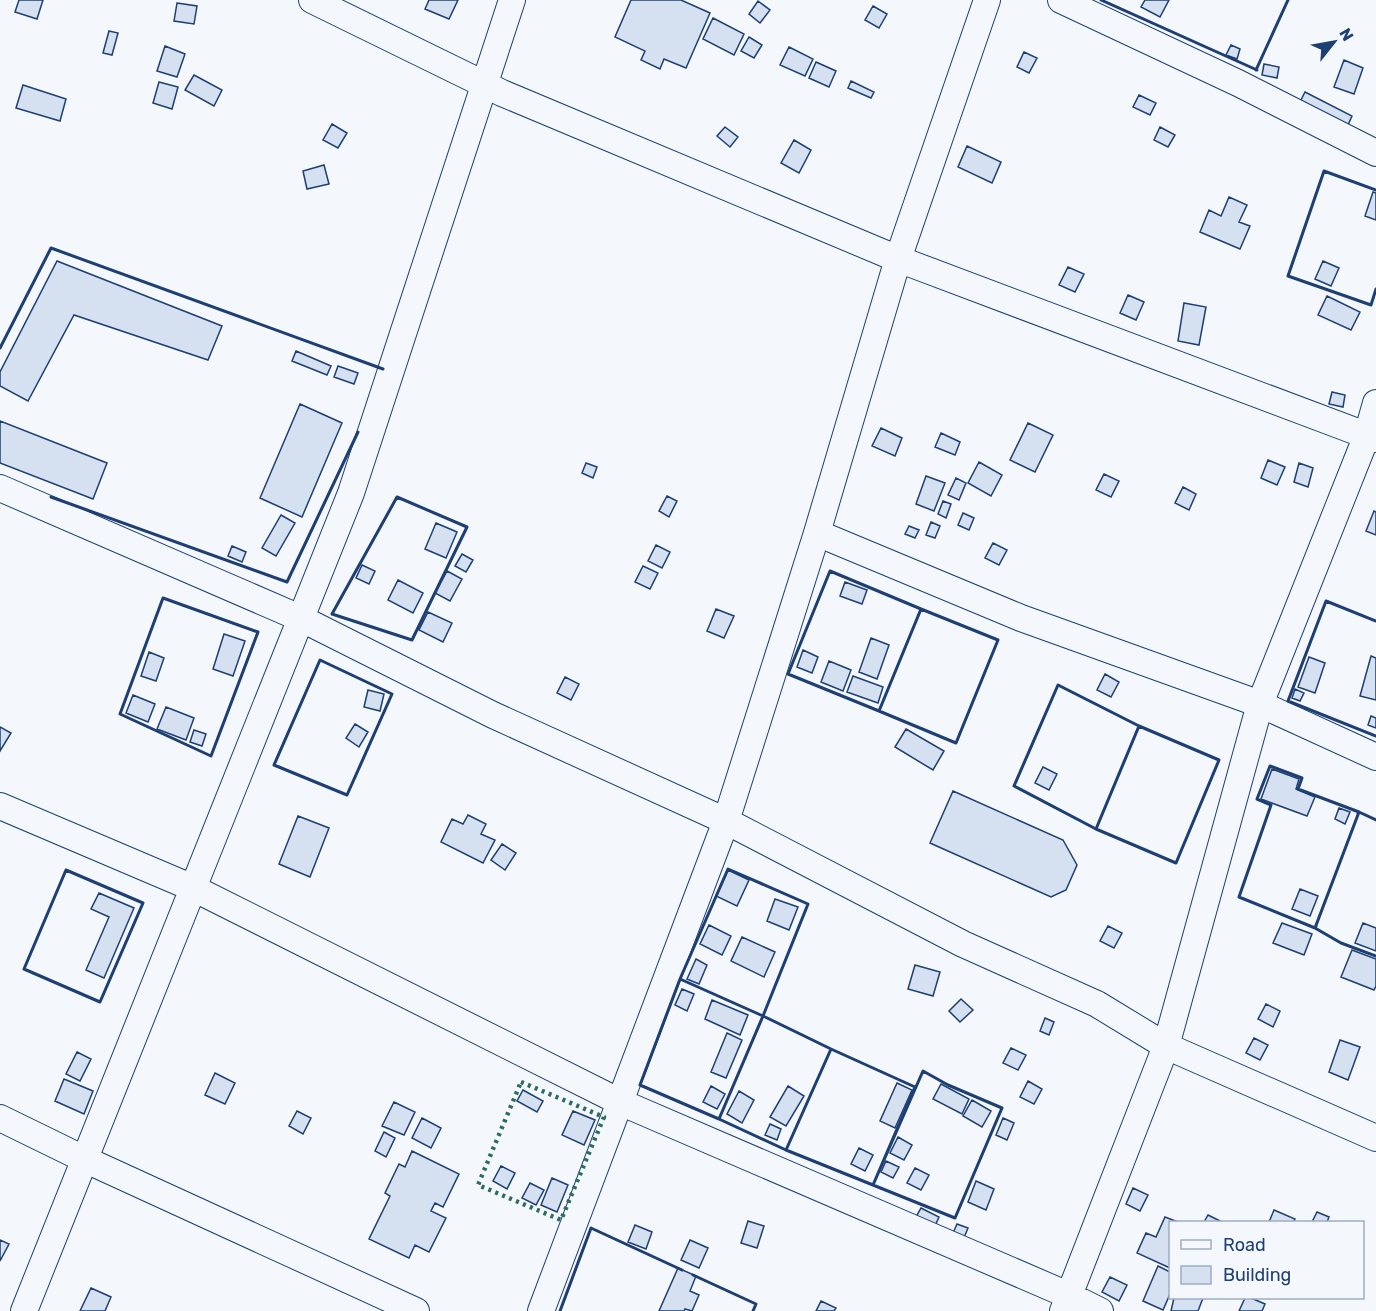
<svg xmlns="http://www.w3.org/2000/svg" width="1376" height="1311" font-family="Rubik,sans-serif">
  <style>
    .building { fill: #d5e0f0; stroke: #1d3f73; stroke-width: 1.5 }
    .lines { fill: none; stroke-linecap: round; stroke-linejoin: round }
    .minor-casing { stroke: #1d3f73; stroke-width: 28 }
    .minor { stroke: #f4f7fb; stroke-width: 26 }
    .hedge { stroke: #2c6c60; stroke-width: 4.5; stroke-dasharray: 3 4.5; stroke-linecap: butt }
    .wall { stroke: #1d3f73; stroke-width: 3 }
  </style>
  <rect width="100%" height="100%" fill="#f4f7fb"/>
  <path class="building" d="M19,0H43L37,19L15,12Z
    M429,0H458L449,19L425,9Z
    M631,0H681L710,13L686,68L664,59L660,69L641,60L645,51L615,37Z
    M1145,0H1169L1160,17L1141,7Z
    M758,1L770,10L760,23L749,14Z
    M177,3L197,6L194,24L174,21Z
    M873,6L887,14L879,28L865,20Z
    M713,18L744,34L734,55L703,39Z
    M109,31L118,33L112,55L103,53Z
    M749,37L762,45L754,58L741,51Z
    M1231,45L1240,49L1237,59L1226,55Z
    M165,46L185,54L177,77L157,71Z
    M789,47L813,59L805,76L780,65Z
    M1024,52L1037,58L1029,73L1017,67Z
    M1344,60L1363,68L1354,94L1334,87Z
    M816,62L836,71L829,87L809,78Z
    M1264,64L1279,67L1277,78L1262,75Z
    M194,75L222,90L214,106L185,90Z
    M851,81L874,92L871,98L848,88Z
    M159,82L178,87L172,109L153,103Z
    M23,85L66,99L60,121L16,108Z
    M1305,92L1352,116L1347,127L1299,104Z
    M1139,95L1156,103L1150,115L1133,107Z
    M332,124L347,133L338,148L323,140Z
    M725,127L738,137L730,147L717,136Z
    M1160,127L1175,135L1168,147L1154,140Z
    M794,140L811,150L799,173L781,163Z
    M967,146L1001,162L992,183L958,167Z
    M324,165L329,184L307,189L303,171Z
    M1373,192L1376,193V220L1365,216Z
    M1229,197L1247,205L1239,222L1250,226L1240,249L1200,232L1209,210L1221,216Z
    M57,261L222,326L208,360L74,315L28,401L0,386V372Z
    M1323,261L1339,268L1331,286L1315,279Z
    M1068,267L1084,274L1075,292L1059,285Z
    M1128,295L1144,302L1136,320L1120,313Z
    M1327,296L1360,312L1351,330L1318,315Z
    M1184,303L1206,307L1199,345L1178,341Z
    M296,351L331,366L327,375L292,361Z
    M338,366L358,373L354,384L334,377Z
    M1332,392L1345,395L1343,407L1329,404Z
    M300,404L342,423L302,517L260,498Z
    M0,421L107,463L93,499L0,463Z
    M1028,423L1053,435L1035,472L1010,460Z
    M881,428L902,438L895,456L872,446Z
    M941,433L960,442L955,455L935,447Z
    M1268,460L1285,467L1277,485L1261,478Z
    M979,462L1002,475L991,496L968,483Z
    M586,463L597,467L593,478L582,473Z
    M1299,463L1313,468L1308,487L1294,482Z
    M1104,474L1119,481L1111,497L1096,490Z
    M926,476L945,483L934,511L916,504Z
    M956,478L966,483L959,500L948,495Z
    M1183,487L1196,494L1189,510L1175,503Z
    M667,496L677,501L669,517L659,511Z
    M943,501L951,504L946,518L938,514Z
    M1374,511L1376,512V535L1366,531Z
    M963,513L974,518L969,530L958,525Z
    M281,515L295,523L276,556L262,548Z
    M931,522L940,526L935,538L926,535Z
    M436,523L457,532L446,558L425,549Z
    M909,526L919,530L915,538L905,534Z
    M993,543L1007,550L999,565L985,558Z
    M656,545L670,552L662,568L648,561Z
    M232,546L246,552L242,562L228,556Z
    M462,554L473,560L466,572L455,566Z
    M362,565L375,571L369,584L356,578Z
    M643,566L658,573L650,589L635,582Z
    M447,571L462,579L450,601L435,593Z
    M398,580L423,593L413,613L388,600Z
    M845,582L867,590L862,604L840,596Z
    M716,609L734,616L724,638L707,631Z
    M428,612L452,623L443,642L419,630Z
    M224,634L245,641L233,676L213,669Z
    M871,638L889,645L877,679L859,672Z
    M803,650L818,657L812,673L797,667Z
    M149,652L164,658L156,681L141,676Z
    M1371,656L1376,658V700L1360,696Z
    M1309,657L1325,663L1315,693L1298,687Z
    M829,661L851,670L843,691L821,682Z
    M1105,674L1119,682L1111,697L1097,690Z
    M853,676L883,687L878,703L847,692Z
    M565,677L579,684L571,700L557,693Z
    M1295,689L1304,693L1300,701L1292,698Z
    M368,690L384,694L380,711L364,707Z
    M133,695L155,704L148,722L126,713Z
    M166,707L194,718L186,740L157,729Z
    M1371,716L1376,718V728L1368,725Z
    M355,724L368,732L359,747L346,738Z
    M0,727L11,733L0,751Z
    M906,729L944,751L933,770L895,747Z
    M194,730L206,734L202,746L190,742Z
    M1043,767L1057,774L1049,790L1035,783Z
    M1272,769L1299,779L1296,789L1315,797L1307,816L1261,799Z
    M953,791L1063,840L1077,865L1066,890L1051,897L930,843Z
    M1339,808L1350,812L1345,824L1335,819Z
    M468,815L486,824L481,834L495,840L483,863L441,842L452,819L463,824Z
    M298,816L329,828L310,877L279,864Z
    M502,844L516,853L505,870L491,860Z
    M728,870L749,880L737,906L716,896Z
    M1300,889L1318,896L1310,916L1292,909Z
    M99,893L134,908L104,978L86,970L109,917L91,909Z
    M775,899L798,907L789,930L767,921Z
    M1282,923L1312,934L1304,955L1273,943Z
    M1363,923L1376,928V951L1355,943Z
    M709,925L731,936L722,955L700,944Z
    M1108,926L1122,933L1114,948L1100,941Z
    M742,937L775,952L764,977L731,961Z
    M1352,950L1376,959V986L1374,990L1341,977Z
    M696,959L707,965L699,984L687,979Z
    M915,965L940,972L933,996L908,989Z
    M682,989L694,994L687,1011L675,1005Z
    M961,999L973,1010L960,1022L949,1011Z
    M712,1000L748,1015L740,1035L705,1019Z
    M1266,1004L1280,1011L1273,1027L1258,1019Z
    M1045,1018L1054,1022L1049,1035L1040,1031Z
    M727,1033L742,1040L726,1078L711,1072Z
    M1254,1038L1268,1045L1260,1060L1246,1053Z
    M1340,1040L1360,1047L1348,1080L1329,1072Z
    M1011,1048L1026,1055L1018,1070L1003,1063Z
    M77,1052L91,1059L80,1081L66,1074Z
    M215,1073L235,1083L225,1104L205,1095Z
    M64,1079L93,1091L84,1114L55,1101Z
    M1028,1081L1042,1089L1034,1104L1020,1097Z
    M897,1083L912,1090L895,1128L880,1121Z
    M941,1084L969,1099L962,1114L933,1099Z
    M711,1086L725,1094L717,1109L703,1102Z
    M788,1086L804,1096L786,1126L770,1117Z
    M523,1090L543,1101L537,1112L517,1101Z
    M739,1091L754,1100L742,1123L727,1114Z
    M972,1100L991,1111L982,1127L963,1116Z
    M394,1102L415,1112L404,1135L382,1126Z
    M297,1111L311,1118L303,1134L289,1126Z
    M573,1111L595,1120L584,1145L562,1135Z
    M422,1118L441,1128L431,1148L412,1138Z
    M1003,1118L1014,1123L1007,1140L996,1135Z
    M770,1124L781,1129L777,1140L765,1135Z
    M384,1132L395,1138L386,1157L375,1151Z
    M898,1137L912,1145L904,1160L890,1153Z
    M859,1148L873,1155L865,1171L851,1164Z
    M412,1151L459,1174L443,1207L435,1203L431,1211L446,1218L429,1252L415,1245L409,1258L369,1239L390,1196L385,1193L399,1164L405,1167Z
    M886,1161L899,1167L893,1178L881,1172Z
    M501,1166L515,1173L507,1189L493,1181Z
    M915,1168L929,1175L921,1190L907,1183Z
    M552,1178L568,1185L557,1212L541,1205Z
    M976,1181L994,1189L986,1210L968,1202Z
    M530,1183L544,1190L536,1205L522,1198Z
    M1133,1188L1148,1195L1140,1211L1126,1204Z
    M921,1208L939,1217L934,1228L915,1219Z
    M1274,1210L1295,1219L1293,1222H1269Z
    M1317,1212L1329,1217L1327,1222H1312Z
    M1208,1215L1222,1222H1204Z
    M1165,1217L1178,1222H1170V1268L1137,1253L1146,1233L1156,1237Z
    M748,1221L764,1226L757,1248L741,1243Z
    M957,1224L968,1228L961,1245L950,1240Z
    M635,1225L652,1232L646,1249L628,1242Z
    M0,1240L9,1244L0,1261Z
    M690,1240L708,1248L699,1268L681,1260Z
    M1158,1266L1170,1272V1294L1163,1310L1143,1301Z
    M678,1268L696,1276L690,1291L699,1295L692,1311L685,1309L684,1311H659Z
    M1110,1277L1127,1285L1119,1301L1102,1292Z
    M91,1288L111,1297L105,1311H80Z
    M1174,1298H1203L1198,1311H1171Z
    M1245,1298H1251L1265,1304L1262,1311H1239Z
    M821,1301L836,1308L834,1311H816Z"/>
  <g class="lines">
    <defs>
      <path id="minor" d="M312,0L502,93L898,259L817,533L726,821L541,1311
        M987,0L898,259L1376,439
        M1061,0L1238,83L1376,153
        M0,488L300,618L493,715L726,821L963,944L1097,1004L1166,1046L1376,1138
        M817,533L1021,618L1260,704L1376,757
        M0,806L193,888L620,1102L1068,1295L1100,1311
        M0,1118L84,1159L416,1311
        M24,1311L351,493L512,0
        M1063,1311L1166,1046L1260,704L1367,435L1376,403"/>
    </defs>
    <use href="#minor" class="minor-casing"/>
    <use href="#minor" class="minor"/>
    <path class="hedge" d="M521,1082L604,1117L561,1220L478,1185Z"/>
    <path class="wall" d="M1101,0L1257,70H1256
      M1256,70L1288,0
      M1376,190L1324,171L1288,276L1371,305L1376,289
      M0,348L51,248L383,369
      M51,497L287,582L358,432
      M397,497L467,527L412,640L332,614Z
      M830,571L921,609L879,711L788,674Z
      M163,598L258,632L211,756L120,714Z
      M921,609L998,640L956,743L879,711Z
      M1376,621L1326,601L1288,701L1376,736
      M320,660L392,694L347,795L274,765Z
      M1058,685L1139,726L1096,829L1014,786Z
      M1139,726L1219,760L1176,863L1096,829Z
      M1270,766L1302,778L1298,789L1359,812L1315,928L1239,897L1271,805L1257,799Z
      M1358,814L1359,812L1376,820
      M728,869L808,904L763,1016L680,979Z
      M66,870L143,903L100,1002L24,969Z
      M1316,926L1315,928L1341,943L1376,956
      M680,979L763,1016L719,1119L640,1085Z
      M763,1016L831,1049L786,1150L719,1119Z
      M831,1049L915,1087L873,1185L786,1150Z
      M923,1071L948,1085L1002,1108L955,1218L873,1185Z
      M693,1275L756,1304L753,1311
      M560,1311L591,1228L682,1270"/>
  </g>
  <rect x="1169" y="1221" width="195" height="78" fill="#f4f7fb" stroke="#9eadc5" stroke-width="1.5"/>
  <rect x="1181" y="1240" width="30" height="9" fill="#f4f7fb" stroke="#9eadc5" stroke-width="1.5"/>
  <text x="1223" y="1251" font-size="18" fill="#1d3f73">Road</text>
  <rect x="1181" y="1266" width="30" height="18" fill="#d5e0f0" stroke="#9eadc5" stroke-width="1.5"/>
  <text x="1223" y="1281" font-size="18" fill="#1d3f73">Building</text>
  <g transform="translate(1334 42) rotate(59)" stroke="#f4f7fb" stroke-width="4.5" paint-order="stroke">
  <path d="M0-4.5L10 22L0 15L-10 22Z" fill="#1d3f73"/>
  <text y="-9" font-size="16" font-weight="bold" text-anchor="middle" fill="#1d3f73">N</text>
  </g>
</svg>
